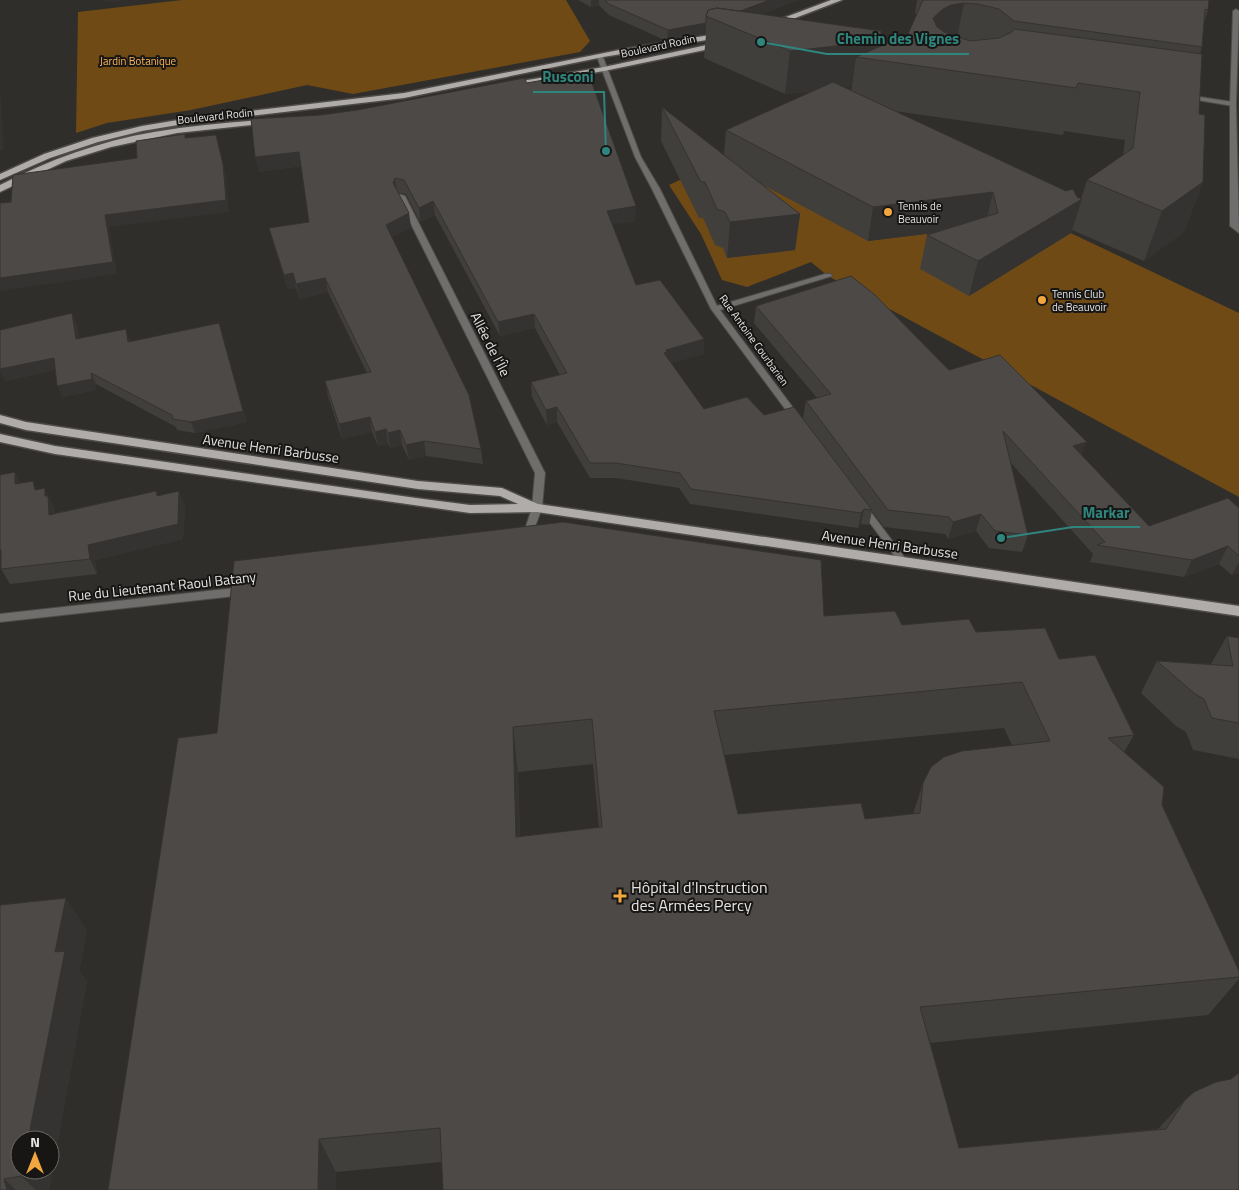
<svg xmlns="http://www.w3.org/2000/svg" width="1239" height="1190" font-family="'Titillium Web',sans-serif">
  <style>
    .green { fill: #6f4a15 }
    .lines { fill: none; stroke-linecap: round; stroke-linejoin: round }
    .service-casing { stroke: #4d4b48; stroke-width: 2 }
    .pedestrian-casing { stroke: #4d4b48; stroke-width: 2 }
    .minor-casing { stroke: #4d4b48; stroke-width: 2 }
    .primary-casing { stroke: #4d4b48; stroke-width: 3 }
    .service { fill: #6f6e6c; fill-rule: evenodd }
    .pedestrian { fill: #6f6e6c; fill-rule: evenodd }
    .minor { fill: #6f6e6c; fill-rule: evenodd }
    .primary { fill: #afaca9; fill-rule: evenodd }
    .wall { fill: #413f3c; fill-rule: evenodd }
    .shaded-wall { fill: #353331 }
    .building { fill: #4c4946; stroke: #353331; fill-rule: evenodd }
    .poi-dot { fill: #f1a63f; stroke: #171615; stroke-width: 2 }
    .labels { text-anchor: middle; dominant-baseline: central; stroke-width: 4; stroke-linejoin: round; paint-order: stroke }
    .far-street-label { font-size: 11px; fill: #e4e3e1; stroke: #171615 }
    .far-park-label { font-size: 11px; fill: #fdb65a; stroke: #171615 }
    .far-poi-label { font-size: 11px; fill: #e4e3e1; stroke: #171615; text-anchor: start }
    .street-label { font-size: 14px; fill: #e4e3e1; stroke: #171615 }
    .near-poi-label { font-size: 16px; fill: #e4e3e1; stroke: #171615; text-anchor: start }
    .leader { fill: none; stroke: #2f867f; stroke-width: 2 }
    .callout-dot { fill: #2f867f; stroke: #171615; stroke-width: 2 }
    .callout-label { font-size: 15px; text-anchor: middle; font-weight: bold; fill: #2f867f; stroke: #171615; stroke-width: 4; stroke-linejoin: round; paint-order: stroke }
  </style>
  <rect width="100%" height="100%" fill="#302e2b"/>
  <path class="green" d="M182,0H566L590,41L580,52L353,94L307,85L191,110L107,123L76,133L78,12Z
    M822,115L1239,313V497L828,276L811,262L747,287L722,280L701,234L669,185Z"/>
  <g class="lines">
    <defs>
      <path id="service" d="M1187,95L1233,102L1236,104L1233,106L1185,98L1184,97Z"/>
      <path id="pedestrian" d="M1236,9L1239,11L1236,104L1239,233L1230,226V104L1233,11Z"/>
      <path id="minor" d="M600,55L603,57L641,157L660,189L717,306L825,274H831L832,276L720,310L800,417L801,419L800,421H794L711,309L652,189L635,157L597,57Z
        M398,194L405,196L545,473L542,508L530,540L527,541L522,538L532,508L535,473L397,196Z
        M864,506L867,507L905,558L907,560L905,562H899L861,511L859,509L861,507Z
        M244,587L249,591L244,595L0,622V614Z"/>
      <path id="primary" d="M831,0H842L777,25L770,23Z
        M722,33L726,35L725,37L603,57L404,98L190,123L142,131L98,142L50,158L0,180V174L44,154L92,138L142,126L190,118L404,93L619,50Z
        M721,42L725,44L724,46L604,71L510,87L506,85L510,83L604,67Z
        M268,119L272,121L271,123L177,133L111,147L66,161L0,192V185C49,160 100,141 154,132C192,125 230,123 268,119Z
        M0,415L26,422L418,481L502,488L538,504L1239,606V616L537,512L470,513L55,454L0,442V434L55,446L416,498L470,505L518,504L500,496L418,489L26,430L0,423Z"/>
    </defs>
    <use href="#service" class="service-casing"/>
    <use href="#pedestrian" class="pedestrian-casing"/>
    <use href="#minor" class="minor-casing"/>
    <use href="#primary" class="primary-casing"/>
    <use href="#service" class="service"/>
    <use href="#pedestrian" class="pedestrian"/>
    <use href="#minor" class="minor"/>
    <use href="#primary" class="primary"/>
  </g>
  <path class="wall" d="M578,0H799L761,14L880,46L908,34L917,14L915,13L917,0H1209L1208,10L1204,23L1202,47L1200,54L1199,114L1203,182L1184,232L1144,261L1072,230L1071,233L969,296L920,269L927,235L932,233L868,241L761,184L800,214L795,250L727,258L723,248L715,245L703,218H699L661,141L662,107L724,155L726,130L814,91L785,94L704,58L706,34L667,41L609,15L599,5L591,7ZM852,86L851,91L844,87ZM894,111L1063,135L1064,131L1125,140L1123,156L1087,180L1081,199Z
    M251,119L635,221L612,224L636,285L704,354L671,363L704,409L803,418L806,401L817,398L754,323L756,306L949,370L1082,456L1149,526L1239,508V573L1232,575L1219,564L1184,577L1090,562L1093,554L1010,462L1028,535L1022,552L989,548L976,531L948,539L945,534L884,527L872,511L869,525L861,524L858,528L690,504L679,488L616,478H590L557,422L547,425L532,397L531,382L560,375L535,328L500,336L435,215L420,222L406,194L398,193L411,227L392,237L481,449L483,464L426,456L409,460L402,445L390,448L388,444L378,446L372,432L342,439L328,396L325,381L367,373L328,292L300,299L296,288L288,289L273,243L269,228L309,222L301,166L259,172Z
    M77,324L79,338L130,341L247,422L195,433L177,430L176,427L96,384V390L62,397L55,370L5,381L0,370V330Z
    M15,472L20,483L37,490L52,503L55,513L156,491L158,496L185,506L183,539L95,560L97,574L10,584L1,569V566H0V475Z
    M824,616L902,625L976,632L1059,659L1134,735L1124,752L1162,805L1239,971V979L1208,1015L929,1043L959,1148L1158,1129L1185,1100L1239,1190L441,1162L336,1172V1190H108L217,733ZM1004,728L1012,745L923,783L913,814L865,819L738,814L724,755ZM593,764L599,828L520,837L518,772Z
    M1227,636L1239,638V759L1193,750L1186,732L1176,726L1141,693L1157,661L1211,664Z
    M87,930L79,971L87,981L49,1190H0Z"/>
  <path class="shaded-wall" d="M104,0H129L105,2Z
    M591,0H599V5L591,7Z
    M770,0H799L730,26L716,20Z
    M964,3L955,48L942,50L933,18L943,9L951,5Z
    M706,23V34L667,41L668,30Z
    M881,41L878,60L856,57L852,86L785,94L790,51Z
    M0,89L4,150L0,151Z
    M216,135L226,176L229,212L109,227L117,274L0,291V278L105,215Z
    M299,152L302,166L259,172L255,157Z
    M395,178L397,192L393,183Z
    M1203,182L1184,232L1144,261L1162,211Z
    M993,192L985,227L868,241L873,207Z
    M1082,199L1071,233L969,296L978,261Z
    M433,201L435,215L420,222L419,208Z
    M636,206L635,221L607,225V211Z
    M409,213L411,227L388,239L386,225Z
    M800,214L795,250L727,258L730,222Z
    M293,273L296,288L288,289L284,275Z
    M325,278L328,292L300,299L296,284Z
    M72,313L77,324L81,350L76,339Z
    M534,314L535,328L500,336L498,322Z
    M219,323L247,422L195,433L191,422Z
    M126,329L130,340L132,353L128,342Z
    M704,339V354L667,364L664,353L666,350Z
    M54,358L59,369L5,381L0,370V369Z
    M91,373L96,384V390L62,397L57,386Z
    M557,407V422L547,425L546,410Z
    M370,417L372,432L342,439L339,424Z
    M386,429L388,444L378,446L375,432Z
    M400,430L402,445L390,448L388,433Z
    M424,441L426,456L409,460L406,445Z
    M1087,442L1080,459L1073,446Z
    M15,472L22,487L15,484Z
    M45,488L55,511L56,530L49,515Z
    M179,491L185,506L183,539L95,560L97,574L90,559L88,545Z
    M864,509L861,524L858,528L861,513Z
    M981,514L976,531L948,539L953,522Z
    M1228,546L1219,564L1184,577L1192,560Z
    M0,550H1L9,565L0,566Z
    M1239,562V573L1232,575Z
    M513,727L518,772L521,880L516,837Z
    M66,898L87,930L79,971L87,981L49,1190H36L21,1176L22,1170H50V1140H28L55,952Z
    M319,1139L336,1172V1190H318Z
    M4,1179L16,1190H7Z"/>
  <path class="building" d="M605,0H770L740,11L717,8L708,10L706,16V23L668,30L609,4Z
    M923,0H1209L1208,10L1205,9L1202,47L1014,21L999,9L978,4L964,3L951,5L943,9L933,18L937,27L944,32L970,41L999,38L1012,32L1014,29L1202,54L1199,114L1205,115L1203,182L1162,211L1087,180L1133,148L1140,92L1078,83L1076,88L856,57L908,34Z
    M717,8L881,31V41L790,51L706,16L708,10Z
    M588,72L636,206L607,211L636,285L660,280L704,339L666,350L667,352L664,353L704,409L747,397L764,415L794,407L872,510L864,509L861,513L691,489L680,473L616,463H590L557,407L546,410L531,382L567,373L534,314L498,322L433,201L419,208L404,180L395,178L393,183L409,213L386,225L469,395L481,449L424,441L406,445L400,430L388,433L386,429L375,432L370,417L339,424L325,381L371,372L325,278L296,284L293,273L284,275L269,228L309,222L299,152L255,157L251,119L321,115L357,110L524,78L527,83Z
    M833,82L1066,191L1073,189L1077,197L1082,199L978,261L927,235L998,213L993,192L873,207L726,130Z
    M662,107L800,214L730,222L725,212L717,209L705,182H701Z
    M185,134V138L216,135L223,164L226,200L105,215L113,262L0,278V203L11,202L13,175L137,158L136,141Z
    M851,276L875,295L949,370L1000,355L1087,442L1073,446L1149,526L1228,498L1239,508V556L1228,546L1192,560L1097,545L1105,542L1003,431L1028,535L995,531L981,514L953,522L949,517L888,510L806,401L831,394L756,306Z
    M72,313L76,339L126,329L128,342L219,323L243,411L191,422L173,419L172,415L91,373L92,379L57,386L54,358L0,369V330Z
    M15,472V484L33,481L35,490L45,488V496H48L49,515L156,491L157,496L179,491L178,524L88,545L90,559L1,569V550H0V475Z
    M563,522L821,560L824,616L895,611L902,625L969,619L976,632L1045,628L1059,659L1095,655L1134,735L1108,738L1164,787L1162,805L1239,971V977L920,1007L959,1148L1166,1129L1185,1100L1194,1092L1216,1082L1231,1079L1239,1073V1190H443L440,1128L319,1139L318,1190H108L178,738L217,733L234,561ZM1022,682L1050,741L962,751L944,757L931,767L923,783L920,813L865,819L861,803L738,814L714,711ZM592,719L602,827L516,837L513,727Z
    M1227,636L1239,638V723L1212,718L1204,699L1195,694L1157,661L1233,666Z
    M66,898L55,952L65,951L28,1140H20V1170H22L21,1176L4,1179L7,1190H0V905Z"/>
  <g class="poi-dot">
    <circle cx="888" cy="212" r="5"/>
    <circle cx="1042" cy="300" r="5"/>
    <path d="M617.5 888.5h5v5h5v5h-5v5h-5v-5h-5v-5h5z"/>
  </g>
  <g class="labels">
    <g class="far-street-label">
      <text transform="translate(658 46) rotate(-12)">Boulevard Rodin</text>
      <text transform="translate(215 116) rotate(-6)">Boulevard Rodin</text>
      <text transform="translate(754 340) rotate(54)">Rue Antoine Courbarien</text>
    </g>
    <g class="far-park-label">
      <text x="138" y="61">Jardin Botanique</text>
    </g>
    <g class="far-poi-label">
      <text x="898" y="206">Tennis de<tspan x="898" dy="13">Beauvoir</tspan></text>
      <text x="1052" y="294">Tennis Club<tspan x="1052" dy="13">de Beauvoir</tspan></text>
    </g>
    <g class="street-label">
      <text transform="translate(491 344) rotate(63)">Allée de l'Île</text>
      <text transform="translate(271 448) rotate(8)">Avenue Henri Barbusse</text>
      <text transform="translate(890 544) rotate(8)">Avenue Henri Barbusse</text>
      <text transform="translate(162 586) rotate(-6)">Rue du Lieutenant Raoul Batany</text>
    </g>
    <g class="near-poi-label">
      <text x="631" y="887">Hôpital d'Instruction<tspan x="631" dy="18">des Armées Percy</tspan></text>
    </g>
  </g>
  <path class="leader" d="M761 42L827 54H969M606 151L604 92H533M1001 538L1073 527H1140"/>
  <g class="callout-dot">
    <circle cx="761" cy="42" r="5"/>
    <circle cx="606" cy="151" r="5"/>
    <circle cx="1001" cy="538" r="5"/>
  </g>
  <g class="callout-label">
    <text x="898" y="44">Chemin des Vignes</text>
    <text x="568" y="82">Rusconi</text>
    <text x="1106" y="518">Markar</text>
  </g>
  <g transform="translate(35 1155)"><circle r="24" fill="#171615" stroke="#696867"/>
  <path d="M0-4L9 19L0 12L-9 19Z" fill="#f1a63f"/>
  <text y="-8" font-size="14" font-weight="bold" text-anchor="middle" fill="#e4e3e1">N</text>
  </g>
</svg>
